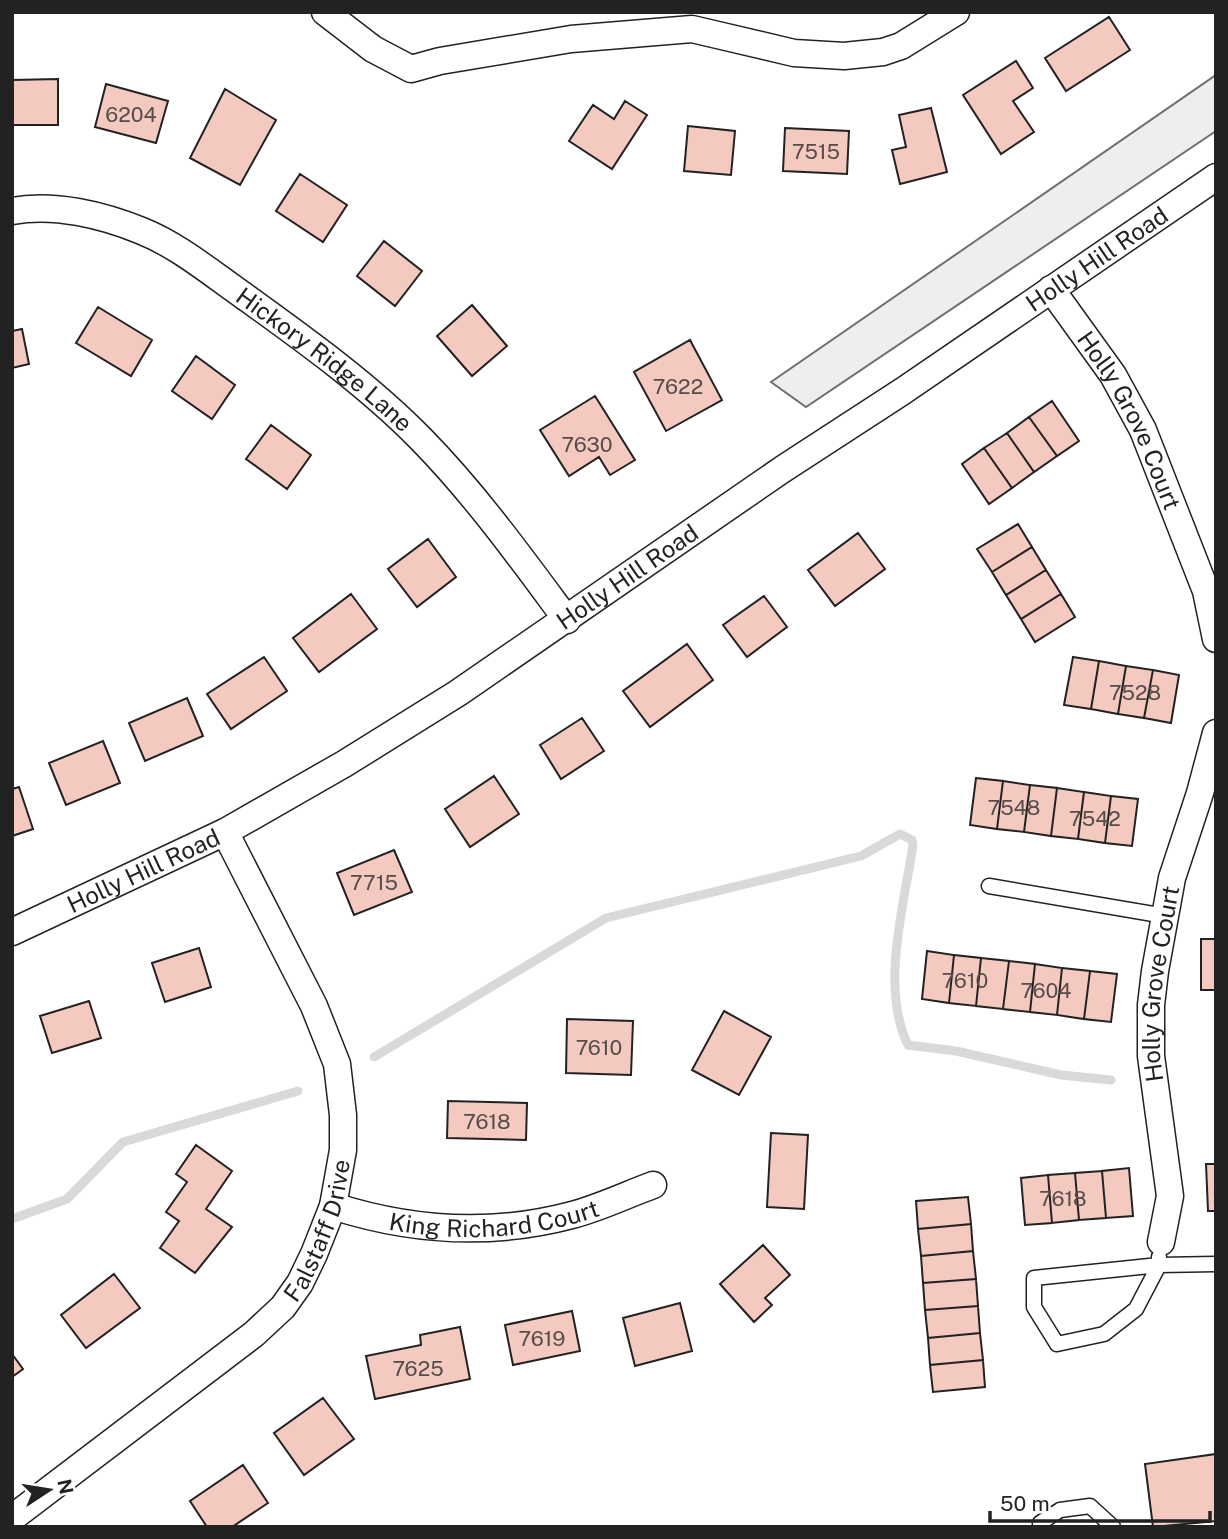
<svg xmlns="http://www.w3.org/2000/svg" width="1228" height="1539" font-family="'Public Sans',sans-serif">
  <style>
    .green { fill: #eee; stroke: #6f6f6f; stroke-width: 2 }
    .lines { fill: none; stroke-linecap: round; stroke-linejoin: round }
    .stream { stroke: #d9d9d9; stroke-width: 9 }
    .building { fill: #f3c9c0; stroke: #222; stroke-width: 2 }
    .service-casing { stroke: #222; stroke-width: 17 }
    .minor-casing { stroke: #222; stroke-width: 29 }
    .service { stroke: #fff; stroke-width: 14 }
    .minor { stroke: #fff; stroke-width: 26 }
    .labels { text-anchor: middle; dominant-baseline: central; stroke-width: 5; stroke-linejoin: round; paint-order: stroke }
    .number-label { font-size: 21px; fill: #564c4a }
    .street-label { font-size: 24px; fill: #222; stroke: #fff }
  </style>
  <rect width="100%" height="100%" fill="#fff"/>
  <path class="green" d="M1216,75V131L806,407L771,382Z"/>
  <g class="lines">
    <path class="stream" d="M374,1057L606,918L861,856L900,834L912,840L913,845C904,905 880,988 908,1045L956,1051L1061,1075L1111,1080
      M12,1219L67,1199L123,1142L298,1091"/>
  </g>
  <path class="building" d="M1109,17L1130,50L1066,91L1045,58Z
    M1016,61L1033,88L1013,101L1034,132L1001,154L963,95Z
    M58,79V125H12V80Z
    M106,84L168,101L156,143L95,127Z
    M225,89L276,120L240,185L190,158Z
    M625,101L647,115L612,169L569,141L593,105L614,119Z
    M931,108L947,172L900,184L892,150L906,147L899,115Z
    M688,126L735,131L731,175L684,171Z
    M785,128L849,131L847,174L783,171Z
    M300,174L347,205L323,242L276,211Z
    M384,241L422,271L395,306L357,276Z
    M472,305L507,346L472,376L437,336Z
    M98,307L152,340L131,376L76,343Z
    M22,329L29,364L12,368V331Z
    M690,340L722,400L666,431L634,372Z
    M196,356L235,385L212,419L172,391Z
    M595,396L635,460L610,475L599,457L569,476L540,430Z
    M1052,401L1079,441L1057,456L1029,417Z
    M1029,417L1057,456L1034,472L1007,433Z
    M271,425L311,455L287,489L246,459Z
    M1007,433L1034,472L1012,488L984,448Z
    M984,448L1012,488L989,504L962,464Z
    M1018,524L1032,547L992,572L977,549Z
    M858,533L885,569L835,606L808,570Z
    M428,539L456,577L417,607L388,569Z
    M1032,547L1046,570L1006,595L992,572Z
    M1046,570L1061,594L1021,619L1006,595Z
    M351,594L377,629L319,672L293,638Z
    M1061,594L1075,617L1035,642L1021,619Z
    M764,596L787,627L747,657L723,625Z
    M687,644L713,680L650,727L623,691Z
    M264,657L287,691L231,729L207,694Z
    M1073,657L1099,661L1091,709L1064,705Z
    M1099,661L1126,666L1118,714L1091,709Z
    M1126,666L1153,670L1144,718L1118,714Z
    M1153,670L1179,675L1171,723L1144,718Z
    M187,698L203,736L145,761L129,723Z
    M582,718L604,751L561,779L540,745Z
    M103,741L120,783L66,805L49,763Z
    M494,776L519,814L470,847L445,809Z
    M976,778L1003,781L997,829L970,825Z
    M1003,781L1030,785L1024,832L997,829Z
    M1030,785L1057,788L1051,836L1024,832Z
    M19,787L33,829L12,836V789Z
    M1057,788L1084,792L1078,839L1051,836Z
    M1084,792L1111,796L1105,843L1078,839Z
    M1111,796L1138,799L1132,846L1105,843Z
    M394,850L412,892L354,915L337,873Z
    M1201,939H1216V990H1201Z
    M199,948L211,987L165,1002L152,963Z
    M927,951L954,955L949,1003L922,999Z
    M954,955L981,958L976,1006L949,1003Z
    M981,958L1009,961L1003,1009L976,1006Z
    M1009,961L1035,964L1030,1012L1003,1009Z
    M1035,964L1062,968L1057,1015L1030,1012Z
    M1062,968L1090,971L1084,1019L1057,1015Z
    M1090,971L1117,974L1111,1022L1084,1019Z
    M89,1001L101,1038L52,1053L40,1016Z
    M724,1011L771,1037L739,1095L692,1070Z
    M567,1019L633,1021L631,1075L566,1073Z
    M448,1101L527,1103L526,1140L447,1138Z
    M771,1133L808,1135L804,1209L767,1207Z
    M196,1145L232,1171L206,1209L232,1227L195,1273L160,1248L179,1221L166,1212L187,1182L176,1174Z
    M1206,1164H1216V1211H1208Z
    M1129,1168L1133,1216L1106,1218L1102,1171Z
    M1102,1171L1106,1218L1079,1220L1075,1173Z
    M1075,1173L1079,1220L1052,1223L1048,1175Z
    M1048,1175L1052,1223L1025,1225L1021,1178Z
    M968,1197L971,1224L918,1229L916,1201Z
    M971,1224L973,1251L921,1256L918,1229Z
    M763,1245L790,1275L765,1298L772,1305L754,1322L720,1284Z
    M973,1251L976,1279L923,1283L921,1256Z
    M114,1274L140,1308L86,1348L61,1315Z
    M976,1279L978,1306L925,1310L923,1283Z
    M680,1303L692,1351L635,1366L623,1318Z
    M978,1306L980,1333L928,1338L925,1310Z
    M572,1311L580,1351L513,1365L505,1325Z
    M460,1327L470,1379L375,1399L366,1356L421,1345L420,1335Z
    M980,1333L983,1360L930,1365L928,1338Z
    M12,1354L23,1369L12,1377Z
    M983,1360L985,1387L933,1392L930,1365Z
    M323,1398L354,1439L304,1475L274,1433Z
    M1216,1454V1521L1153,1527L1145,1464Z
    M243,1465L268,1503L232,1527H207L190,1501Z"/>
  <g class="lines">
    <defs>
      <path id="service" d="M989,886L1165,916
        M1159,1257V1265L1216,1264
        M1159,1265L1136,1309L1104,1334L1057,1344L1034,1307V1278Z
        M1040,1523L1060,1510L1090,1506L1113,1527"/>
      <g id="minor">
        <path d="M325,12L373,49L411,69L440,61L571,39L692,29L794,53L844,56L883,52L901,46L956,12"/>
        <path id="s1" d="M12,211C54,203 103,215 142,231C179,246 211,273 244,296C305,340 368,385 421,439C475,494 521,558 567,620"/>
        <path id="s2" d="M1051,289L1113,375L1143,430L1206,591L1216,639"/>
        <path id="s3" d="M12,932L225,832L344,764L458,693L783,469L903,391L1216,177"/>
        <path id="s4" d="M333,1206C411,1231 493,1236 572,1215C599,1208 626,1195 653,1185"/>
        <path id="s5" d="M1161,1242L1170,1196L1151,1056V1005L1155,971L1172,878L1200,793L1216,733"/>
        <path id="s6" d="M12,1518L254,1334L283,1307L300,1283L314,1254L333,1206L343,1150V1115L337,1064L314,1006L225,832"/>
      </g>
    </defs>
    <use href="#service" class="service-casing"/>
    <use href="#minor" class="minor-casing"/>
    <use href="#service" class="service"/>
    <use href="#minor" class="minor"/>
  </g>
  <g class="labels">
    <g class="number-label">
      <text x="131" y="114">6204</text>
      <text x="816" y="151">7515</text>
      <text x="678" y="386">7622</text>
      <text x="587" y="444">7630</text>
      <text x="1135" y="692">7528</text>
      <text x="1014" y="807">7548</text>
      <text x="1095" y="818">7542</text>
      <text x="374" y="882">7715</text>
      <text x="965" y="980">7610</text>
      <text x="1046" y="990">7604</text>
      <text x="599" y="1047">7610</text>
      <text x="487" y="1121">7618</text>
      <text x="1063" y="1198">7618</text>
      <text x="542" y="1338">7619</text>
      <text x="418" y="1368">7625</text>
    </g>
    <g class="street-label">
      <text stroke="none"><textPath href="#s3" startOffset="1279">Holly Hill Road</textPath></text>
      <text stroke="none"><textPath href="#s1" startOffset="357">Hickory Ridge Lane</textPath></text>
      <text stroke="none"><textPath href="#s2" startOffset="154">Holly Grove Court</textPath></text>
      <text stroke="none"><textPath href="#s3" startOffset="712">Holly Hill Road</textPath></text>
      <text stroke="none"><textPath href="#s3" startOffset="145">Holly Hill Road</textPath></text>
      <text stroke="none"><textPath href="#s5" startOffset="261">Holly Grove Court</textPath></text>
      <text stroke="none"><textPath href="#s4" startOffset="164">King Richard Court</textPath></text>
      <text stroke="none"><textPath href="#s6" startOffset="429">Falstaff Drive</textPath></text>
    </g>
  </g>
  <rect width="1228" height="1539" fill="none" stroke="#222222" stroke-width="28"/>
  <g transform="translate(49 1490) rotate(78)" stroke="#ffffff" stroke-width="5" paint-order="stroke">
  <path d="M0-5L12 26L0 18L-12 26Z" fill="#222222"/>
  <text y="-10" font-size="19" font-weight="bold" text-anchor="middle" fill="#222222">N</text>
  </g>
  <path d="M990 1511v10h220v-10" fill="none" stroke="#222222" stroke-width="3.5"/>
  <text x="1000" y="1511" font-size="21" fill="#222222" stroke="#ffffff" stroke-width="5" paint-order="stroke">50 m</text>
</svg>
